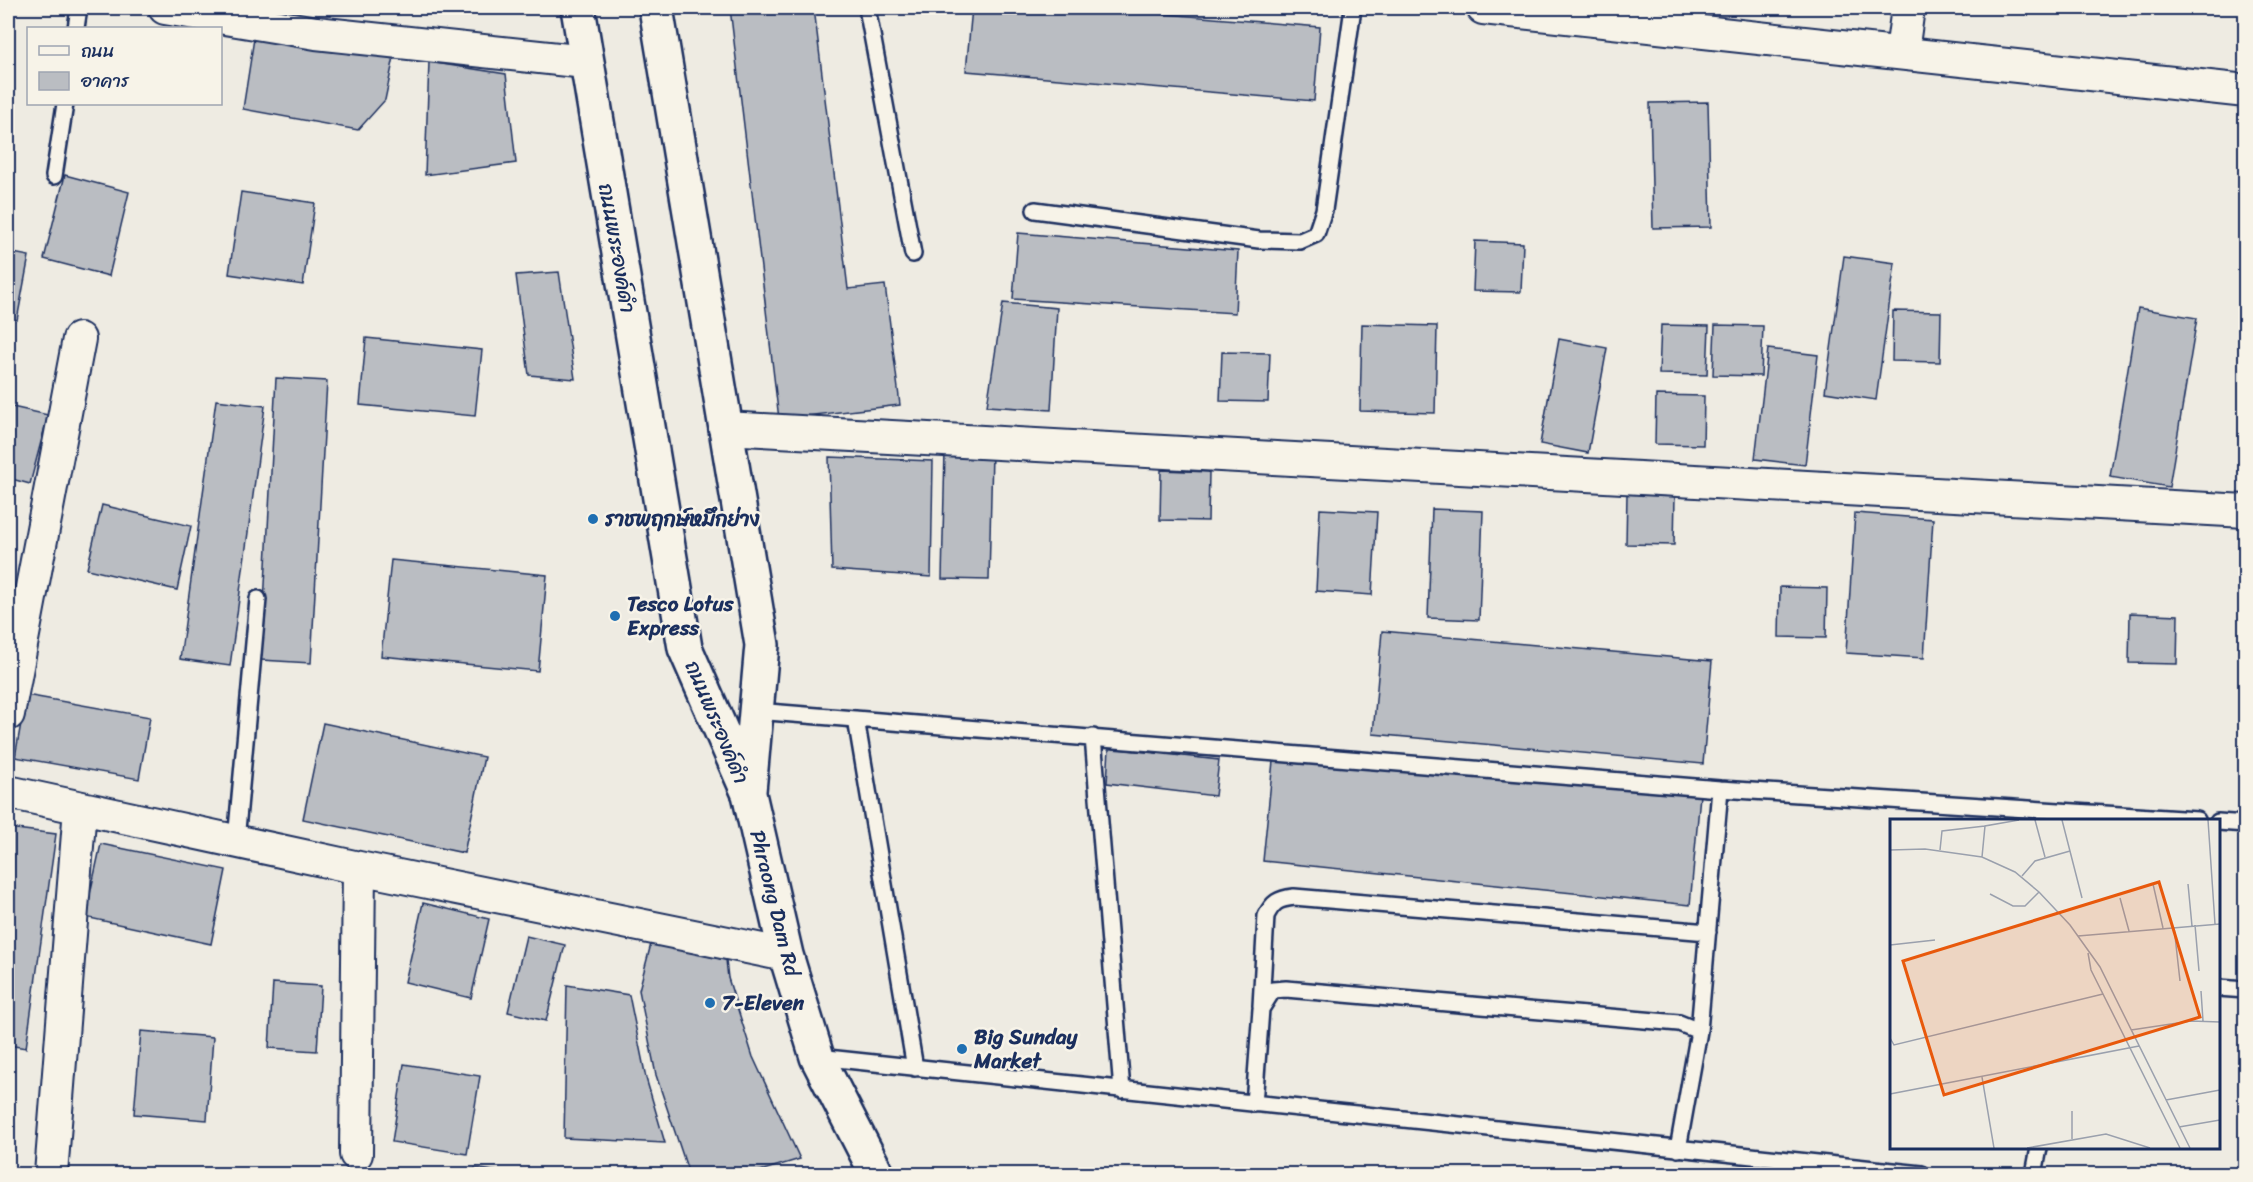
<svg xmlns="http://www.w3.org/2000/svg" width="2253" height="1182" font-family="Sriracha,'Playpen Sans Thai',sans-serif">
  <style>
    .building { fill: #babdc2; stroke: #1b2f5e; stroke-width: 1.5 }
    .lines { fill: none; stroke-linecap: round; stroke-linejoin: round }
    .service-casing { stroke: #1b2f5e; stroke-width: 20 }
    .minor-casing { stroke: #1b2f5e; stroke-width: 36 }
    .tertiary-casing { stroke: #1b2f5e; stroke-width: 38 }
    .service { stroke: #f7f3e8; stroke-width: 15 }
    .minor { stroke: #f7f3e8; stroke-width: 32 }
    .tertiary { stroke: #f7f3e8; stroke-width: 33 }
    .poi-dot { fill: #1f6fb2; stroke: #f7f3e8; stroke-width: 2 }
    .labels { text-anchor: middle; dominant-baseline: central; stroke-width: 5; stroke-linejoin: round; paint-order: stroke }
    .street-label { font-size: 21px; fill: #1b2f5e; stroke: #f7f3e8 }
    .poi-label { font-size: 21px; font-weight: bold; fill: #1b2f5e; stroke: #f7f3e8; text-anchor: start }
    .inset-road { fill: none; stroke: #9aa0ad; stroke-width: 1.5 }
    .view { fill: #e8590c; fill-opacity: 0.15; stroke: #e8590c; stroke-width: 3 }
    .inset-edge { fill: none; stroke: #1b2f5e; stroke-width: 3 }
  </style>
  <rect width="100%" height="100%" fill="#eeebe2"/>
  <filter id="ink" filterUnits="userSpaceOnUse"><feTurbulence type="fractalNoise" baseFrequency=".0167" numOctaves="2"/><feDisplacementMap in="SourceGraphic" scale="12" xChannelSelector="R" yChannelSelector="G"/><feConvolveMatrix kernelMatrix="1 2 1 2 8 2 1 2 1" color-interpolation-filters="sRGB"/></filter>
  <g filter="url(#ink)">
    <path class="building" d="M730,8H814L848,289L885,285L900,405L779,419Z
      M972,8H1094L1320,27L1314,101L966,71Z
      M255,32L394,57L385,100L358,130L243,109Z
      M429,62L506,74L516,163L425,175Z
      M1708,102L1711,227L1653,228L1650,103Z
      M65,175L129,192L109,276L44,259Z
      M241,192L315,203L303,285L229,274Z
      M1018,233L1238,251L1235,313L1013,299Z
      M1475,241L1523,243L1521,292L1473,291Z
      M8,252L29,256L17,320L8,318Z
      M1844,256L1895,263L1876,400L1825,392Z
      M559,272L575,379L529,375L516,275Z
      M1003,303L1057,308L1051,410L987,406Z
      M2138,308L2197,318L2169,487L2110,477Z
      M1893,311L1941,312L1940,362L1892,361Z
      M1362,324L1437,326L1435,413L1360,411Z
      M1661,325L1709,326L1707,375L1659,374Z
      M1715,325L1763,326L1761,376L1713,375Z
      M366,338L482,350L475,416L360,405Z
      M1559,339L1607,348L1588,453L1540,444Z
      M1768,349L1818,355L1805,465L1755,459Z
      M1222,352L1270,353L1268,402L1220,401Z
      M276,378L327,381L311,663L261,660Z
      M1656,395L1704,396L1703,445L1655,444Z
      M216,400L265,406L230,666L180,659Z
      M8,406L48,415L30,484L8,478Z
      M2245,448H2246V497H2244Z
      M945,451L992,453L989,580L942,579Z
      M829,457L933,461L931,577L832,570Z
      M1161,470L1209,472L1208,521L1160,520Z
      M1627,494L1675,495L1674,545L1626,544Z
      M102,505L191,526L177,590L87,569Z
      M1320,509L1377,512L1372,595L1316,591Z
      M1432,509L1483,511L1479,620L1428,618Z
      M1855,513L1933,519L1924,658L1846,653Z
      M391,560L547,575L538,671L381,656Z
      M1780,587L1827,588L1826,638L1779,637Z
      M2130,613L2178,615L2177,664L2129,663Z
      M1382,631L1712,661L1703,764L1373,734Z
      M26,695L150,717L139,779L15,757Z
      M323,723L484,757L464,853L303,819Z
      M1109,748L1219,760L1215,796L1107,783Z
      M1274,751L1700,795L1690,905L1263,861Z
      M8,828L56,834L26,1048L8,1045Z
      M101,844L226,870L211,944L85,917Z
      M423,903L489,919L471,998L405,982Z
      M526,936L565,945L546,1021L508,1012Z
      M651,944L726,960L728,978L753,1057L800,1159L750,1174H689L656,1075L639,990Z
      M273,983L321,986L317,1051L269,1048Z
      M567,985L629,995L646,1078L665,1143L564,1138Z
      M141,1031L213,1037L207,1120L134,1114Z
      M404,1064L480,1076L467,1154L392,1142Z
      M475,1168L512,1174H474Z
      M806,1169L808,1174H788Z
      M326,1171L365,1174H326Z"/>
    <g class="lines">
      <defs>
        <path id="service" d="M867,8L913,254
          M76,28L79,8
          M54,176L65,104
          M1035,210L1259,240L1300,241L1316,234L1324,210L1353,8
          M756,711L1720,789L2197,820
          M856,719L915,1068
          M1093,737L1122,1090
          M2218,822L2246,824
          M236,841L258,599
          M2218,988L2246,990
          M1261,1006L1266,916C1273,902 1278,899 1294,897L1708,932
          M818,1057L1922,1174
          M1254,1104L1261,1009L1273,990L1286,989L1679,1023L1699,1031
          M1678,1149L1699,1031L1720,789
          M2034,1174L2039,1148"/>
        <path id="minor" d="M165,8L316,33L586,62
          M1483,8L2246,91
          M1902,52L1908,8
          M725,428L2246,511
          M8,714L79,339
          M8,792L359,868L786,955
          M356,1154L359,868
          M51,1174L80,808"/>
        <path id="tertiary" d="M578,8L685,648L749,794L786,955L817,1057L877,1174
          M656,8L762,645L749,791"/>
      </defs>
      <use href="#service" class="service-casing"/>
      <use href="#minor" class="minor-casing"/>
      <use href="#tertiary" class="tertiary-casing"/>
      <use href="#service" class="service"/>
      <use href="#minor" class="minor"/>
      <use href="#tertiary" class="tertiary"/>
    </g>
  </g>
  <g class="poi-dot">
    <circle cx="593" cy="519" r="6"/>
    <circle cx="615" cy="616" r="6"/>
    <circle cx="710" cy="1003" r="6"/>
    <circle cx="962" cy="1049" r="6"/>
  </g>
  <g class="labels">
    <g class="street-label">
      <text transform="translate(617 248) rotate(80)">ถนนพระองค์ดำ</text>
      <text transform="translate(717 722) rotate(67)">ถนนพระองค์ดำ</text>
      <text transform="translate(775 903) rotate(76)">Phraong Dam Rd</text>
    </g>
    <g class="poi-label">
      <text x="605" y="519">ราชพฤกษ์หมึกย่าง</text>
      <text x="627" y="604">Tesco Lotus<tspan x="627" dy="24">Express</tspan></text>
      <text x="722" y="1003">7-Eleven</text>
      <text x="974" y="1037">Big Sunday<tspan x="974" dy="24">Market</tspan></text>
    </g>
  </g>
  <g transform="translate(1890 819)">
    <rect width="330" height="330" fill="#eeebe2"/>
    <path class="inset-road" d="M145,1L155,38M172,1L192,79M318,1L325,105M0,31L35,30L92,38L125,53L149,73L180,106L210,148L300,329M50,31L52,12L95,7M92,38L95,7L129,1M132,57L145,42L180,32M263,65L273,109M298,65L302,107M100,75L123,87H135L149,73M230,79L239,112M305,106L309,152M284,108L290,162M188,117L330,105M0,126L45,121M198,134L201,151L290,329M311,172L313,202M241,211L301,202L330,203M0,219L4,226L213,175M92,258L104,329M0,275L249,227M276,281L330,271M289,308L330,301M182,320V292M137,329L216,315L260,329"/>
    <path class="view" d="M269,63L310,198L54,276L13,142Z"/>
    <rect width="330" height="330" class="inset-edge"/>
  </g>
  <rect width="2253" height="1182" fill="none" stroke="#f7f3e8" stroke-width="30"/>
  <rect x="15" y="15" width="2223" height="1152" fill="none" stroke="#1b2f5e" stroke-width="2" filter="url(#ink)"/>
  <rect x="27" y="27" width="195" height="78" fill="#f7f3e8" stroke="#9fa5b1" stroke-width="1.5"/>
  <rect x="39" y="46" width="30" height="9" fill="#f7f3e8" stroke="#9fa5b1" stroke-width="1.5"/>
  <text x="81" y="57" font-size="18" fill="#1b2f5e">ถนน</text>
  <rect x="39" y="72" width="30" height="18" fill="#babdc2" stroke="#9fa5b1" stroke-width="1.5"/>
  <text x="81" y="87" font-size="18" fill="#1b2f5e">อาคาร</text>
</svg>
